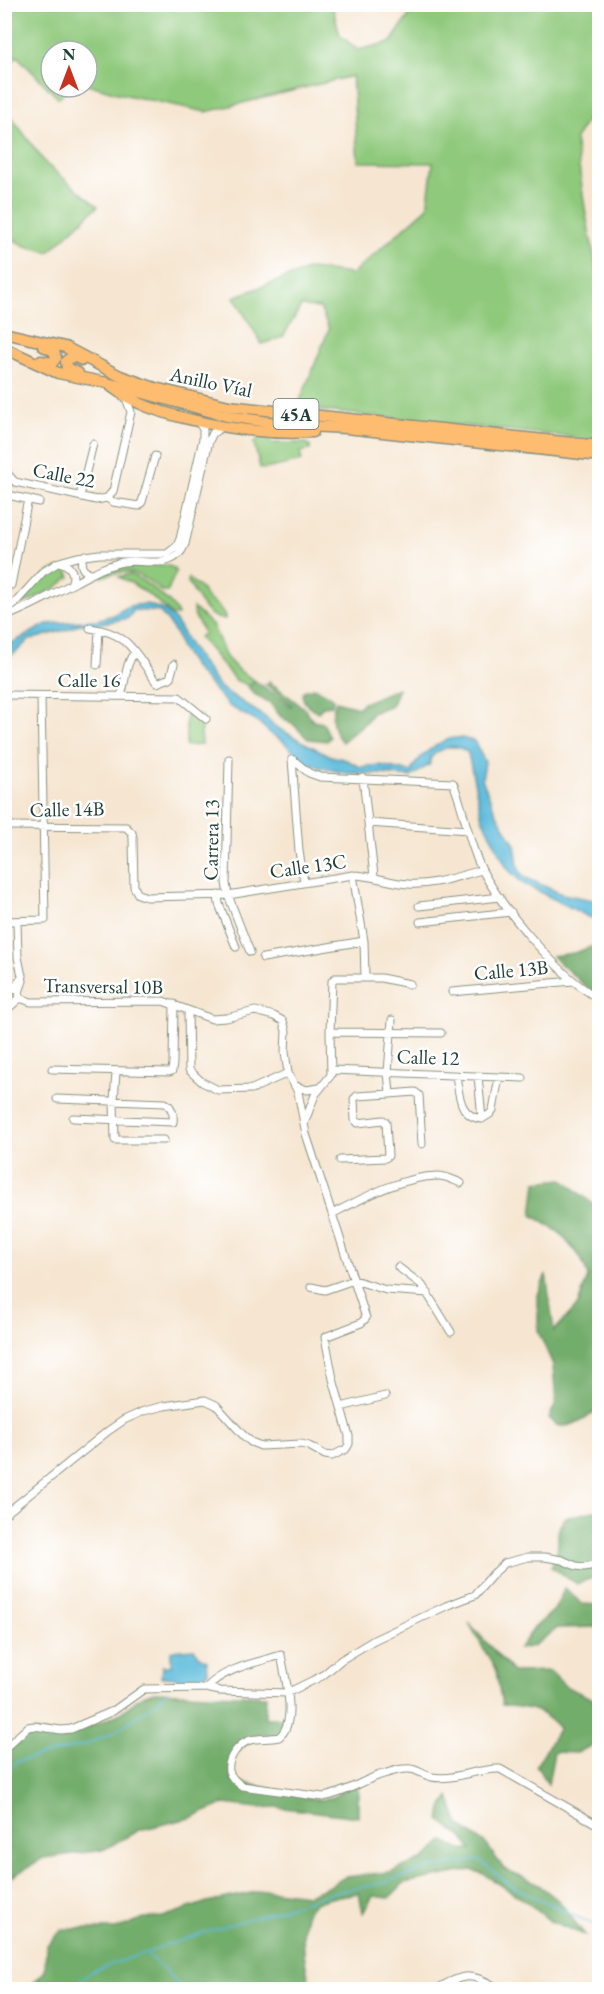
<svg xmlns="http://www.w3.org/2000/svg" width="604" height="1994" font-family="'EB Garamond',serif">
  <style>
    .green { fill: #8fc97c; stroke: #578358; stroke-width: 1.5 }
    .forest { fill: #73ad6c; stroke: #497550; stroke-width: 1.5 }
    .water { fill: #5dbbdb; stroke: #3e7c88; stroke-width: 1.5 }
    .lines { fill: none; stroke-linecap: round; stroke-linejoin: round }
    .stream { stroke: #5dbbdb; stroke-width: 1.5 }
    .minor-casing { stroke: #8a9282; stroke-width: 9 }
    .highway-casing { stroke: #8a9282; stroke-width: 13 }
    .minor { stroke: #fff; stroke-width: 7 }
    .highway { stroke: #fdbc70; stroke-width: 10 }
    .labels { text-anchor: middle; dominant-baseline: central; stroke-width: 5; stroke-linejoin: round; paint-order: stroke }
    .shield { fill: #fff; stroke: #627771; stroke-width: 1.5 }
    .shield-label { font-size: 18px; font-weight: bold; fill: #1f3d34 }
    .street-label { font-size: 20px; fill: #1f3d34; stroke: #fff }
  </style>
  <rect width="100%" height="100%" fill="#fff"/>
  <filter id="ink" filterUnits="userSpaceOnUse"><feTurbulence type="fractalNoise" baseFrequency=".0167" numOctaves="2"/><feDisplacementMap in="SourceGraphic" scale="12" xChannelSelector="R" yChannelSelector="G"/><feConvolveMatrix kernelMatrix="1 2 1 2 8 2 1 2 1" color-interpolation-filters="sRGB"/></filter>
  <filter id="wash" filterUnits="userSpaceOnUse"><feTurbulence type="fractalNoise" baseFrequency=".008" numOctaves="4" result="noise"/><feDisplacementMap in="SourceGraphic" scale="24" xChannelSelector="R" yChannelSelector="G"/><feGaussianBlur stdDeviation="1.35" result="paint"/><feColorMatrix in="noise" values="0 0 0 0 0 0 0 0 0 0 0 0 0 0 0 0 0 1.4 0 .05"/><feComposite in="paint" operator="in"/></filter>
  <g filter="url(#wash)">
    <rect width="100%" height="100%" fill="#f6e6d1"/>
    <path class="green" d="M5,5H332L340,35L358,50L391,42L416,5H599V106L592,112L575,139L586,215L599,281V440L297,408L329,329L320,308L301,306L283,337L262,344L234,297L310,269L352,274L427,208L433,163L358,162L352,76L206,112L117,93L87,84V51H51V87H70L58,98L17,56L5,68Z
      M5,108L46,164L98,206L49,252L25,246L5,235Z
      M265,435L271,443H306L310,446V450L300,452L302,461L265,469L260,468L254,443L260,436Z
      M148,565H166L174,568L176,572L167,592C161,592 160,590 155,586C134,569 126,569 101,577L100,574L122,567Z
      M58,568L67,570L70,577L54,589L21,605C31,592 42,573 58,568Z
      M130,574C142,579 175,603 178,615H172C156,599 140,586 119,577Z
      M188,578L201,589L208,599L219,607L225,616V619C207,621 196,595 188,582Z
      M193,608L213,626L226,657L238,670L254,680L252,684L249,686L235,680L199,637L204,633L194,615Z
      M186,715H201V745L186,746Z"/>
    <path class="forest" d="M254,680L291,706V704L265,684H268L269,681L271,683L304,708L313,721L323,723L330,737L327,741L308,739L292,723L281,717L269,702L254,694L247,686L252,684Z
      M314,688L329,695L333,699L332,705L324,706L318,712C310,707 300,703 303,691Z
      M398,688L392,705L372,713L366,722L342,742C331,730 330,716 336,701L359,708L361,704Z
      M599,944V995L584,985L552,956L574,953Z
      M563,1179L599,1209L600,1408C589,1415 571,1430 557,1425C554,1424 552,1420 549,1418L556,1403L553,1365L538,1331V1295L546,1274L554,1331L578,1305L588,1276L581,1258L559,1232L532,1215L536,1182Z
      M594,1511H599V1576L577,1584L551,1567C553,1562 555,1557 557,1552C560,1538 554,1535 564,1518Z
      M565,1588L582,1604L599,1605V1627L558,1628L533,1646L519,1649L534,1628L554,1610Z
      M469,1623L513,1672L550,1671L565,1686L599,1702V1747L596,1744L576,1753L554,1752L548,1784L536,1766L559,1728C541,1708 528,1708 502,1705L496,1671Z
      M154,1692L266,1696L265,1718H288L283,1735H259L231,1756V1780L319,1800L333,1797L358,1782V1817L275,1807L258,1808L224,1804L190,1818L139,1830L103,1850L43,1858L5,1881V1754L27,1735L35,1732L68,1736L119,1714L142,1696Z
      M449,1797L459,1825L486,1844L504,1869L535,1882L559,1901L585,1935L550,1921L527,1902L484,1874L471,1870L404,1883L389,1898L373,1896L363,1913L359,1893C347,1895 324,1897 314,1904C295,1917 306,1971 311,1989H27L45,1971L46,1946L63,1929H116L144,1918L163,1917L207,1902L266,1890L308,1895L330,1886L345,1877L390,1872L424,1859L444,1841L459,1849L472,1850L460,1835L440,1821L442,1808Z"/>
    <path class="water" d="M146,604L164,610L175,620L190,646L219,687L268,719L274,726L303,742L331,756L347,760L360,767L380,765L411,772C415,759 441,738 455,738C461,737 468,740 474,741L485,762L482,779L495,811L515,845L519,870L524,877L562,894L599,901V920L589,917L522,883L507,868L482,818L468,753C455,742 443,747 431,757L430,764L411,777L382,774L345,773L323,768L304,762L283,741L270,733L258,722L229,706L197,671L181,649L177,636L169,623L160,612L134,610L128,618L98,624H79L69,629L29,640L15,653L5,659V647L47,624L96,620L114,615L129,606Z
      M194,1649L201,1658L207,1661L208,1672L201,1679L161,1677L162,1666H171V1651Z"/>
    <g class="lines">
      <path class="stream" d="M172,1686L182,1677
        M4,1772L18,1761L88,1744L115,1732L154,1704L167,1692
        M146,1953L185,1990
        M68,1990L92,1971L197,1935L339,1891L384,1883L429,1868L479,1860L512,1886L594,1925H600"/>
    </g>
  </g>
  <g filter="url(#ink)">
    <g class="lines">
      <defs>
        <path id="minor" d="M4,470L15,482L96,500L107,498
          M8,495L39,502
          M80,496L93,444
          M107,498L113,491L131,412L126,398
          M107,498L113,502L139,506L142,502L155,456
          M4,502V507
          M85,555C78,564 82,573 93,573
          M59,562C71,565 76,574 71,584
          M4,583L11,585L28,499
          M4,609L14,604L43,572L59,562L77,557L99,554H167L177,546L180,539L203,439V429L198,422
          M4,617C29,608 52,594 76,582C91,574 106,565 123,562C146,558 174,572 185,544L209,441L213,433L222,427
          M90,628C131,633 135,654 157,683L170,678L174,664
          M97,665L99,630
          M4,695L179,697L206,719
          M121,696C126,681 125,663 135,652
          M229,759L226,883L228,895L250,952
          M292,759L309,773L320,777L453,783C465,811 468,843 482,870C502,908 562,980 600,999
          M292,759L299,851L304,882
          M363,778L374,876
          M368,823L468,830
          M4,826L126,827L132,833L133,838L134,887L138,894L147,897L228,895L353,875C372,875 390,883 408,884C433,886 458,876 482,870
          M353,875L364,941L365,977
          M218,895L219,904L236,947
          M419,906L500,897
          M4,921L45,920L41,696
          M17,921L18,957L23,981L19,992L20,998
          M420,922L511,912
          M263,958L364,941
          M452,992L573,981
          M4,1001L23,976
          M188,1011L189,1070L202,1082L218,1090L252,1089L288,1073
          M4,1012L20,998
          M330,1032L441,1033
          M52,1069L169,1072L172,1071L173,1063L174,1004
          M332,1070L523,1078
          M116,1072L114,1101L115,1140H164
          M456,1075C459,1094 459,1117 482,1119L490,1114L493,1110L499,1077
          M478,1076L482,1119
          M296,1086L307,1090L319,1088
          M390,1094L415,1092L419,1095L422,1144
          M57,1099L165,1103C172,1106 174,1115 173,1122L73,1118
          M305,1121L315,1095L331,1075L330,1032L332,981L335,978H381L410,984
          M340,1160L385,1158L388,1156L386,1122L383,1120L358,1123L355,1120L354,1099L357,1096L390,1094L388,1072L392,1020
          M332,1214C363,1198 403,1176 438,1176C446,1176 453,1180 461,1183
          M398,1267L422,1285L451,1332
          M311,1287L325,1290L354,1280L386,1290L428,1293
          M341,1407L385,1396
          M4,1515L108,1431L124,1420L144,1411L164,1406L205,1400L216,1405L243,1435L251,1442L261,1446L301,1444L309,1446L325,1455L332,1456L346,1449L349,1444V1436L333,1379L325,1337L361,1323L366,1318L306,1134L298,1092L288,1073L285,1052L286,1031L283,1021L274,1016L255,1011L226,1018L212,1019L163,1001L31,1002L20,998
          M206,1688C225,1668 255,1663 281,1655C285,1677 298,1722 279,1737C269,1739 259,1738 250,1740C238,1744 227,1759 229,1771C231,1778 236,1782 242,1786L323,1797C346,1794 365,1778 387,1773C396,1770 406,1767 415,1770C420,1772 426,1776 432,1777C453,1781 478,1768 500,1769L600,1826
          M4,1749L28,1727L34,1726L61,1730L71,1729L113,1711L144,1689L206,1688L220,1691L287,1693L322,1676L341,1660L374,1640L446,1606L475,1595L493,1574L505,1563L528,1557H545L562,1560L576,1566L584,1567L600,1564
          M436,1990C464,1972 474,1973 501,1990"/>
        <path id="highway" d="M4,333L65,347L120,376L155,388L229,406L600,446
          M4,348L58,373L107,383L227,416L289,425L346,428L600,456
          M41,361L52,363L56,358L54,351L43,346
          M78,373L67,368L66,361L73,356L82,360
          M112,387C135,404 157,411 184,418C227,429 268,435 313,432"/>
      </defs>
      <use href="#minor" class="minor-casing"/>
      <use href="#highway" class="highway-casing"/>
      <use href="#minor" class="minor"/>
      <use href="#highway" class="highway"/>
    </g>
  </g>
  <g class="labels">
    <rect class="shield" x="273.5" y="399" width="45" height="30" rx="4.5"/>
    <g class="shield-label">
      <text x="296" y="414">45A</text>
    </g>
    <g class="street-label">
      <text transform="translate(211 382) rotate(12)">Anillo Víal</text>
      <text transform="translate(64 475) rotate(11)">Calle 22</text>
      <text x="89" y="680">Calle 16</text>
      <text transform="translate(67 809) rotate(-1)">Calle 14B</text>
      <text transform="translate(211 840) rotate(-89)">Carrera 13</text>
      <text transform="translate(308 866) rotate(-8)">Calle 13C</text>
      <text transform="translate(511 970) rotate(-5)">Calle 13B</text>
      <text transform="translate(103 986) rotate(1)">Transversal 10B</text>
      <text transform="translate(428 1057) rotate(2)">Calle 12</text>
    </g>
  </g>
  <rect width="604" height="1994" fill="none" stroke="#fff" stroke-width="24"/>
  <g transform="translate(69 69)"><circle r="28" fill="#ffffff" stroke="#a5b1ae" stroke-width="1.5"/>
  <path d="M0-4.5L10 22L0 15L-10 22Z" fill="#c8321e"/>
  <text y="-9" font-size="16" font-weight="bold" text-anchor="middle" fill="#1f3d34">N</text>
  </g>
</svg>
